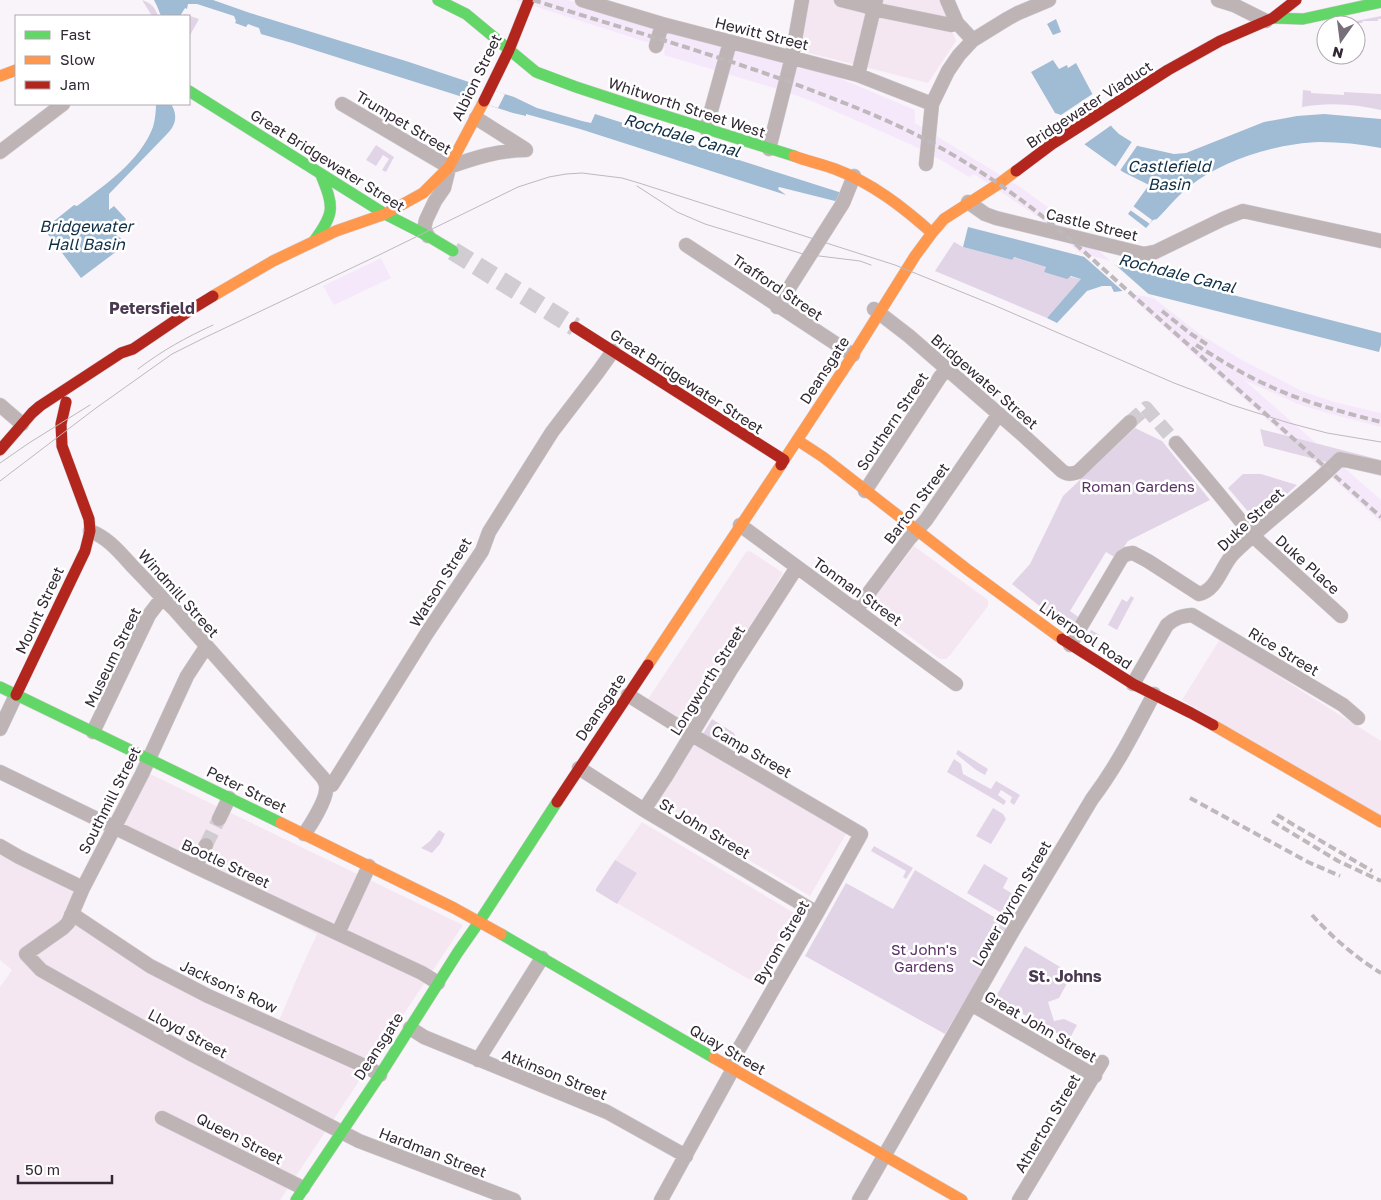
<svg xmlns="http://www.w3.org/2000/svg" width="1381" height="1200" font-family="'Golos Text',sans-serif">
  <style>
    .commercial { fill: #f5e7f1 }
    .built { fill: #f6e8fb }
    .green { fill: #e2d4e7 }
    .water { fill: #a0bbd4 }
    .pier { fill: #f9f4fa }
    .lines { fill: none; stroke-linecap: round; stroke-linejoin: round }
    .street-tunnel { stroke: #d1cbd2; stroke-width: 14; stroke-dasharray: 14 7; stroke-linecap: butt }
    .secondary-tunnel { stroke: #d1cbd2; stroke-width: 19; stroke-dasharray: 19 9; stroke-linecap: butt }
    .street-casing { stroke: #d4d0d6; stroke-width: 15 }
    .fast-casing { stroke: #d4d0d6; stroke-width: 12 }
    .slow-casing { stroke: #d4d0d6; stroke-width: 12 }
    .jam-casing { stroke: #d4d0d6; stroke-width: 12 }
    .street { stroke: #beb4b5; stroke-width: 14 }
    .fast { stroke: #63d668; stroke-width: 11 }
    .slow { stroke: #ff974d; stroke-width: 11 }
    .jam { stroke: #b3261e; stroke-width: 11 }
    .tram { stroke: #beb8bb; stroke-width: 1 }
    .rail { stroke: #beb8bb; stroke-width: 4; stroke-dasharray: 8 4; stroke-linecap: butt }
    .labels { text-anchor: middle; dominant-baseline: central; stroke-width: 5; stroke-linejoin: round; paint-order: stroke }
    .street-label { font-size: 15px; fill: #312834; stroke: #fff }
    .park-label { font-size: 15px; fill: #583165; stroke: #fff }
    .water-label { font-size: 16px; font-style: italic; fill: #0f2f47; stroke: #fff }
    .neighbourhood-label { font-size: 16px; font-weight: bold; fill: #4a3951; stroke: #fff }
  </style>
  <rect width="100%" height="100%" fill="#f9f4fa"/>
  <path class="commercial" d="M804,0H940L956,41L928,83L801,51Z
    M914,546L988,600V606L951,654L946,659H940L937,657L872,608L871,605L872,601Z
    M750,551L783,573L689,726L648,699L746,552Z
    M1220,639L1381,741V816L1182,700Z
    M693,741L847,832L810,896L655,805Z
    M146,772L463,925L280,1200H0V987L12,970L0,960V855L74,890L68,919L275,1030L300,971L317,934L117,832Z
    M642,822L799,916L759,985L596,891V889L615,860Z"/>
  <path class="built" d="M515,0H568L679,34L832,75L915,110V123L1020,187L1049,208L1156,300L1201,335L1242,360L1302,391L1334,402L1381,413V427L1331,414L1298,404L1244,380L1381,500V522L1145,310L1041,219L974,174L969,177L941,160L912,145L814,102L784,91L664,55L665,48Z
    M381,258L391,278L334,305L323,286Z"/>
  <path class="green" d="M142,0C151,3 155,7 158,16H152Z
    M184,14L199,19L189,37V16H183Z
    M1381,16V19H1378V21H1363L1362,23H1353V25H1336Z
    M1303,90L1311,91V93L1344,95V92L1381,94V110C1356,104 1328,102 1302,107Z
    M376,145L394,157L386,172L382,170L389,159L383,155L376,166L366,160Z
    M954,242L963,247L1012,260L1013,257L1046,267L1044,272L1082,279L1047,318L935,271Z
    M1135,428L1162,441L1210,500L1128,541L1116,558L1106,552L1070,611L1080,618L1072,632L1012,584L1030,564L1063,496Z
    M1260,429L1381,460V476L1264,446Z
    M1243,474H1261L1297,485L1256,521L1228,488Z
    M1131,596L1134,598L1117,630L1108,625L1122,599L1127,602Z
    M1091,630L1100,635L1093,647L1084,642Z
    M712,719L734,733L736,738L729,751L703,734Z
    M958,750L988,769L985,775C974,770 966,761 956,754Z
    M954,759L961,764L963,774L991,789L996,781L1020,795L1014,805L1010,802L1012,797L1001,790L998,795L1006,801L1004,805L947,772Z
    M993,808L1003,814L1006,819L991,844L976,836Z
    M439,830L445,834L440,844L432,853L421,848L430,841Z
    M874,846L913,868L906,879L903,877L906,871L871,851Z
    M615,860L637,873L617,904L596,891V889Z
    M984,864L1008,878L1003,888L1018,897L1007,916L967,893Z
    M915,870L1009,926L945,1034L805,956L846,883L893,909Z
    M1025,946L1072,974L1059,998L1048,1002L1054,1021L1064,1019L1077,1025L1069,1040L995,998Z"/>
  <path class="water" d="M154,0H213L250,13L409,62L514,97L537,108L582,121L591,123L595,114L842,193L839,202L779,187L778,189L786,195L580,129L526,114V116L513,113L292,43L261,34L259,28L248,24L246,27L235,23L236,21L234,16L197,4H188L187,9L185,8L180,16H161L157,6Z
    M1056,19L1061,32L1053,35L1047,24Z
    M1053,60L1059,69L1067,65L1068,68L1076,63L1094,97L1112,127L1119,134L1138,146L1174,154L1186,153L1264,122L1297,116L1324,114L1381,119V148C1361,144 1340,142 1320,142C1278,143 1223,160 1190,186C1178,195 1168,208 1157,219L1153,220L1146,228L1128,214L1149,185L1123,172L1084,144L1061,115L1055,113L1031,72Z
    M156,104H171C178,115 176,125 167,134L109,194V210L114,206L126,219L116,235L123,240L117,251L81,278L44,229L74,205L77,206C104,186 141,160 153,127C155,120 156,111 156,104Z
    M968,227L1381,333V345L1379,352L1145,293L1122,291L1114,292L1111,286H1102L1087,291L1057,323L1047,318L1081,279L1071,276L1067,279L1044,272L1046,267L1014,257L1012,260L963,247Z"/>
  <path class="pier" d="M476,84L505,94L498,108L468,99Z
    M1094,93L1113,124L1082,146L1058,117Z
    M1133,140L1139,143L1119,172L1114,169Z
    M1133,206L1152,220L1150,224L1130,210Z
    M1080,253L1111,261L1153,298L1144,296L1126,294Z"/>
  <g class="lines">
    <path class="street-tunnel" d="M1130,422L1146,408L1176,443
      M206,845L219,819"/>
    <path class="secondary-tunnel" d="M453,251L575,327"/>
    <defs>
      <path id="street" d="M582,0L662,24L858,75L932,104
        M841,0L865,6L873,9L951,25L957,23
        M947,0L957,23L973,40
        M1218,0L1234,5L1266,21
        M656,46L662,24
        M858,75L876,0
        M342,104L449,167
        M476,118L525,149
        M706,129L730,42
        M769,149L792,57L802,0
        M0,152L63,104
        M926,164L932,104L948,71L959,55L973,40L1007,19L1018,13L1049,0
        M449,167C474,158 499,150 526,150
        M968,202L985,214L996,218L1144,254L1155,252L1223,219L1243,211L1381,241
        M428,236L424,229L426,220L435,201L444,188L449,168
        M686,245L853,355
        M777,307L843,203L854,176
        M874,309L909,336L1024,436L1062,471C1068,475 1072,474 1078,472L1130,422
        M0,405L22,424
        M1176,443L1218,493L1253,536L1341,616
        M865,491L940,377L947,369
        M740,525L956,684
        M90,531C109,538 121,554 135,569C148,582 160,596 174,609L323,778C325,782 327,785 326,790C326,800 311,825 304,834
        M1199,594C1217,590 1221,567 1233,554C1267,520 1307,493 1340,459L1381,468
        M856,610L909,539L926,520L994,421L1000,415
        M1192,615L1343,705L1358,718
        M1070,645L1122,557L1127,554L1133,553L1148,561L1199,594
        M206,647L187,676L142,774L83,888L68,923L63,928L26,954L41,970L124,1017L189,1053L359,1141L514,1200
        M1133,684L1167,625C1175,618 1181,616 1192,615
        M628,695L692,735L861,834L817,913L729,1066
        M0,729L16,695
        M93,732L149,615L162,598
        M579,768L644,810L817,913
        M0,772L196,867L422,973L438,983
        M326,786L332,785L427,633L482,551L489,532L552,432L598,372L613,351
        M644,810L665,778L730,671L797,567
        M219,819L229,798
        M0,846L19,857L83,888
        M196,867L206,845
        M71,915L78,918L150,966L208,996L369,1068L380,1075
        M338,933L369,866
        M971,1004L1095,1076
        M410,1028L424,1037L607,1112L686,1156
        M478,1060L542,958
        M162,1118L303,1188
        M661,1200L733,1069
        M859,1200L1014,929L1092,799C1117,766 1135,730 1154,694
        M1019,1200L1102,1062"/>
      <path id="fast" d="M438,0L466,14L536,72L576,87L637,107L794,156
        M1273,18L1303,19L1381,2
        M189,91L385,214L428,236L453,251
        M314,241C335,213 334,207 321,175
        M0,687L281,823
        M501,934L714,1058
        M296,1200L380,1075L458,952L479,922L557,802"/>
      <path id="slow" d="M0,76L16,70
        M794,156C807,161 821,164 835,169C872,183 903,207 932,233
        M213,296L273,261L336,231L385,214L423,193L449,167L484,101
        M797,440L823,457L968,570L1062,639
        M784,460L853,355L915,256L932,233L944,219L1000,183L1016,171
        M648,665L781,465
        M1213,725L1381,822
        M281,823L454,908L501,934
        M714,1058L962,1200"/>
      <path id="jam" d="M484,101L509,50L529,0
        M1016,171L1052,144L1168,70L1220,41L1273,18L1296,0
        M575,327L784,460L781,465
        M0,450L32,413L40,406L121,353L133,349L195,307L213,296
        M1062,639L1133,684L1191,713L1213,725
        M16,695L85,551L90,531L89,519L62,446L61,424L66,402
        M557,802L648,665"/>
    </defs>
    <use href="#street" class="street-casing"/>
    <use href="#fast" class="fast-casing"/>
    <use href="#slow" class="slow-casing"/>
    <use href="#jam" class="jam-casing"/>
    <use href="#street" class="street"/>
    <use href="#fast" class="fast"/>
    <use href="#slow" class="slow"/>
    <use href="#jam" class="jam"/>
    <path class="tram" d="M637,186L677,212L705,224L803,254L860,261L871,265
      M138,369C163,350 185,338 213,325
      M0,463L29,443L90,405
      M0,481L96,408L172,354L206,337L379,255L518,187L549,177L566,174L582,173L622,178L639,183L895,265L996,306L1174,383L1232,405L1289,423L1327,433L1381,442"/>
    <path class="rail" d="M533,0C631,31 729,58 824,95C860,109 895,123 928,141C979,168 1027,202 1071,240L1381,517
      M1162,311L1191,334L1208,345
      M1196,345C1219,359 1242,374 1267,385C1303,402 1342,412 1381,422
      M1190,798L1308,862L1340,876
      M1277,815L1372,871
      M1272,821L1338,861L1381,881
      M1312,915C1332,937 1355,957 1381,973"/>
  </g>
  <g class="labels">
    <g class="street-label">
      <text transform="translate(762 33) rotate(14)">Hewitt Street</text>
      <text transform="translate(476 77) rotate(-64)">Albion Street</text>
      <text transform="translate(1089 104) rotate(-33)">Bridgewater Viaduct</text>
      <text transform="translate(687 107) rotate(18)">Whitworth Street West</text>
      <text transform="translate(404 122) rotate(31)">Trumpet Street</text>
      <text transform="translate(328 160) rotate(32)">Great Bridgewater Street</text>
      <text transform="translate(1092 224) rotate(14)">Castle Street</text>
      <text transform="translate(778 287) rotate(34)">Trafford Street</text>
      <text transform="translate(824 370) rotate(-57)">Deansgate</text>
      <text transform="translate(687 381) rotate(33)">Great Bridgewater Street</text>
      <text transform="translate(985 381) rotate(41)">Bridgewater Street</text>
      <text transform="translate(892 421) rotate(-56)">Southern Street</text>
      <text transform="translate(916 503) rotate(-53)">Barton Street</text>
      <text transform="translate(1250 519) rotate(-43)">Duke Street</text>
      <text transform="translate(1308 564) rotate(42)">Duke Place</text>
      <text transform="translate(440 582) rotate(-58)">Watson Street</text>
      <text transform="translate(858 591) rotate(36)">Tonman Street</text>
      <text transform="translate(179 593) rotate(48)">Windmill Street</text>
      <text transform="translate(39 610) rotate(-65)">Mount Street</text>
      <text transform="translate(1086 635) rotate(34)">Liverpool Road</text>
      <text transform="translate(1284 651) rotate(31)">Rice Street</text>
      <text transform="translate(112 657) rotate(-64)">Museum Street</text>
      <text transform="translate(707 680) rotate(-58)">Longworth Street</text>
      <text transform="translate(600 707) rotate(-56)">Deansgate</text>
      <text transform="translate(752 751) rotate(30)">Camp Street</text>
      <text transform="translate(247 789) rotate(26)">Peter Street</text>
      <text transform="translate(109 800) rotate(-63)">Southmill Street</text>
      <text transform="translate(705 828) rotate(31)">St John Street</text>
      <text transform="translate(226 863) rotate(25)">Bootle Street</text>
      <text transform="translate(1011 903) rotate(-60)">Lower Byrom Street</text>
      <text transform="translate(781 942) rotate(-60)">Byrom Street</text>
      <text transform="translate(229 986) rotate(25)">Jackson's Row</text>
      <text transform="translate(1041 1026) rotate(30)">Great John Street</text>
      <text transform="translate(188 1033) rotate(28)">Lloyd Street</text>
      <text transform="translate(378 1046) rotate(-57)">Deansgate</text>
      <text transform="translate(728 1049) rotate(30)">Quay Street</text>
      <text transform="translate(555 1074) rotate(22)">Atkinson Street</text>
      <text transform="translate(1047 1123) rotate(-59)">Atherton Street</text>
      <text transform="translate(240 1138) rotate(27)">Queen Street</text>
      <text transform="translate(433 1152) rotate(21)">Hardman Street</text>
    </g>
    <g class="park-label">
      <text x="1138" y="486">Roman Gardens</text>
      <text x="924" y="949">St John's<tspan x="924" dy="17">Gardens</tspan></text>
    </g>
    <g class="water-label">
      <text transform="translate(682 135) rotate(16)">Rochdale Canal</text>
      <text x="1169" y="166">Castlefield<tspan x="1169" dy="18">Basin</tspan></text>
      <text x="86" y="226">Bridgewater<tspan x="86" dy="18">Hall Basin</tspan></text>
      <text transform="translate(1177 273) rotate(14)">Rochdale Canal</text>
    </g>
    <g class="neighbourhood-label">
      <text x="152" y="308">Petersfield</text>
      <text x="1065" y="976">St. Johns</text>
    </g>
  </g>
  <rect x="15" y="15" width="175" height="90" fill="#ffffff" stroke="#ada9ae"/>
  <rect x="25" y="31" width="25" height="8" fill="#63d668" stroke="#ada9ae"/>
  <text x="60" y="40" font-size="15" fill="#312834">Fast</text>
  <rect x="25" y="56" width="25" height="8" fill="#ff974d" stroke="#ada9ae"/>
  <text x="60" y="65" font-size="15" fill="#312834">Slow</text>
  <rect x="25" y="81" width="25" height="8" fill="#b3261e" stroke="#ada9ae"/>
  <text x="60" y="90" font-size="15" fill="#312834">Jam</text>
  <g transform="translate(1341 40) rotate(194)"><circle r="24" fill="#ffffff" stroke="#ada9ae"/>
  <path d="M0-4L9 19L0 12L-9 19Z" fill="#776f79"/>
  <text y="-8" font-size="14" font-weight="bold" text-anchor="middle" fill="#312834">N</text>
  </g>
  <path d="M18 1175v8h94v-8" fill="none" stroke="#312834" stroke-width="2.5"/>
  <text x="25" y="1175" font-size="15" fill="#312834" stroke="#ffffff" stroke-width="4" paint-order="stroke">50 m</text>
</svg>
